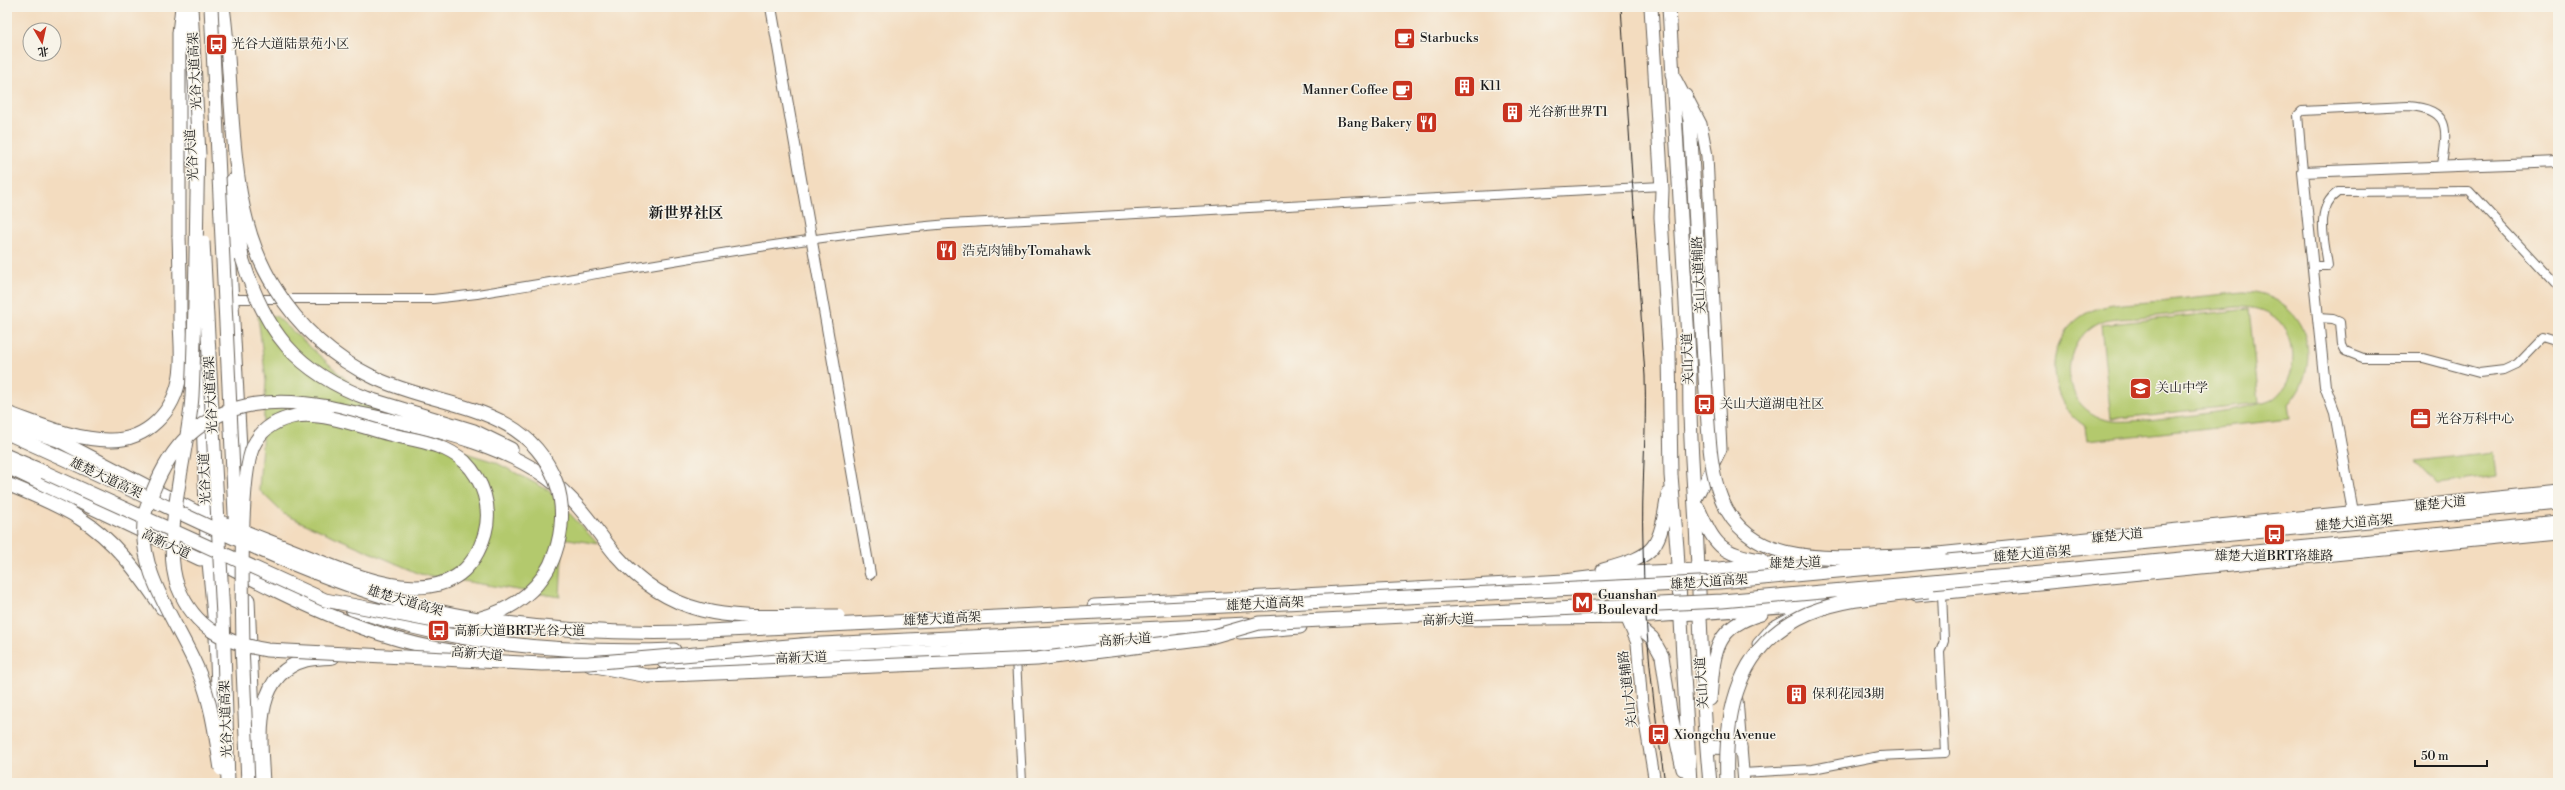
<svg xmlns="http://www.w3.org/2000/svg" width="2565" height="790" font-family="'Libre Bodoni','Noto Serif SC',serif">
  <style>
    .green { fill: #b3c96d; stroke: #687244; fill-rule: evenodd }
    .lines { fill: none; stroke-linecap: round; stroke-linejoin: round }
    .minor-casing { stroke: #675f55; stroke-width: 10 }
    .tertiary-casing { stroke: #675f55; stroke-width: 12 }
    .secondary-casing { stroke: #675f55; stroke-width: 13 }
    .primary-casing { stroke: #675f55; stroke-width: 15 }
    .trunk-casing { stroke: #675f55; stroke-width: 15 }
    .minor { stroke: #fff; stroke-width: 8 }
    .tertiary { stroke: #fff; stroke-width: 10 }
    .secondary { stroke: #fff; stroke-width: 11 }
    .primary { stroke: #fff; stroke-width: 13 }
    .trunk { stroke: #fff; stroke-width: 13 }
    .tram { stroke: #1c1c1c; stroke-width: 1 }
    .trunk-bridge-casing { stroke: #675f55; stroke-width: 15; stroke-linecap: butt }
    .trunk-bridge { stroke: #fff; stroke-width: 13 }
    .labels { text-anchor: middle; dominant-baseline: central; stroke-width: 3; stroke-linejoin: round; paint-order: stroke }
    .poi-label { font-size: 13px; fill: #1c1c1c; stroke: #f7f3e8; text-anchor: start }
    .street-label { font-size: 13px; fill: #1c1c1c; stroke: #f7f3e8 }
    .quarter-label { font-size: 15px; font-weight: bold; fill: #1c1c1c; stroke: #f7f3e8 }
  </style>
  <rect width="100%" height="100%" fill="#f7f3e8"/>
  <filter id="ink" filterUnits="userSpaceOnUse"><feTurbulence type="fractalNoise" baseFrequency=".025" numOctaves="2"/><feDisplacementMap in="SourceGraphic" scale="8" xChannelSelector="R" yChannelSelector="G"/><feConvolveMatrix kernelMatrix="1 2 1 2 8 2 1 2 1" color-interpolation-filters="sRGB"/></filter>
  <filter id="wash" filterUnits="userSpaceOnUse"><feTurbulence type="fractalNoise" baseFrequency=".012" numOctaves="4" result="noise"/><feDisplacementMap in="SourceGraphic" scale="16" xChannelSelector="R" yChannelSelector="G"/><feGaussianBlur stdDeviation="0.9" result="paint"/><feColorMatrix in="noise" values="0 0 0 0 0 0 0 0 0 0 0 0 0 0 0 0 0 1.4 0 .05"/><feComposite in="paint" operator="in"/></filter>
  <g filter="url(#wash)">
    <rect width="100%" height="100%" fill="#f3dcbf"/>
    <path class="green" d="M2243,292C2305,294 2328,361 2288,404L2290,419L2087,441L2085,426C2065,413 2055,394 2054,370C2053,348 2065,326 2085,314C2103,303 2129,304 2150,302C2181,299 2212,295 2243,292ZM2238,307C2249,307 2260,308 2270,314C2300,332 2300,380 2273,399C2260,409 2130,424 2112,421C2098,419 2083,410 2076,397C2062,370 2071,338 2097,324C2109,318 2126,319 2139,318C2172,314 2205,311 2238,307Z
      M2249,309L2259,403L2111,419L2101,325Z
      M258,316H276L351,384L433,443L495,462L548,490L598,544L563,538L560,597L420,574L285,515L259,490L266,381Z
      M2493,452L2496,476L2438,484L2416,461Z"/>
  </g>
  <g filter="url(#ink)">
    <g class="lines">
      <defs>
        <path id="minor" d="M2303,172L2298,115L2302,111L2408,106C2452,109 2447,130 2442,165
          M2313,266H2328C2325,242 2314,208 2338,192L2469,191L2558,287
          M233,299H433L477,294C634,269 791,237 949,224L1662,186
          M2318,318L2333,319L2340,322L2342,345L2345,351L2363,358H2423L2479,373L2504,370L2517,364L2542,338L2558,343
          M1016,657L1022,783
          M1743,773L1813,769L1879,756L1945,753L1940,652L1944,641L1942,593"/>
        <path id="tertiary" d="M771,7L870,574
          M2353,512L2335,413L2325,386L2303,172L2558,162"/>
        <path id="secondary" d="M1686,95L1701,124L1707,156L1721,449L1695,501
          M1626,617L1637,643L1642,705L1655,783
          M1758,644L1773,627L1801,612
          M1737,700L1744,783"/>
        <path id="primary" d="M1651,7L1662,190L1661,217L1669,353L1671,475L1677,548L1690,783
          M1669,7L1690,374C1688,432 1695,489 1697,547C1701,626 1702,704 1710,783
          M184,44L193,162
          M226,195L242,484
          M200,319L207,541L216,637L220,737
          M7,423L58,440L227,528
          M7,467L200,559L209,556
          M1698,508C1715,545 1720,554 1761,560
          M1928,555L2558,492
          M209,556C296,602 387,649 487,655
          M1603,570C1658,555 1659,549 1668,494
          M1916,595L2558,532
          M248,600L256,783
          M1094,606L1564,581L1629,573L1719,569L1779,563L1829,562
          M1626,616L1652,638L1662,656L1670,711L1683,769
          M1463,619L1636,617L1827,604
          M1240,632L1300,627
          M664,662L875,655L1172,637
          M1710,699C1714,656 1712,627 1761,614
          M1707,747L1740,748"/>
        <path id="trunk" d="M223,7C236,97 224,209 275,288
          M1672,74L1685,99L1690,120L1701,312
          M232,181L242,258
          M369,399L474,431L511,449
          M328,407C403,424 513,438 568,496C586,513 600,536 616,555
          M7,413C39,424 74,440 109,440C147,441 175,411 180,375C183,357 180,336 180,318C180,290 180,263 179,236
          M7,433L82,467
          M7,456L44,472
          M7,484C31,494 57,504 79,518C114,539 139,574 162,608
          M2023,554L2558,503
          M2140,563L2558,523
          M352,609C455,645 565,654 674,650
          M801,645L1247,624
          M590,665L648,676
          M263,783C261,741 251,675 306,660C314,658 325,658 333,657"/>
      </defs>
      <use href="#minor" class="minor-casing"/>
      <use href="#tertiary" class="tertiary-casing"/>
      <use href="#secondary" class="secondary-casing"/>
      <use href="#primary" class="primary-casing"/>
      <use href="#trunk" class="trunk-casing"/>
      <use href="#minor" class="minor"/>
      <use href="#tertiary" class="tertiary"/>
      <use href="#secondary" class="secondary"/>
      <use href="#primary" class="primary"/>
      <use href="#trunk" class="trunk"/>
      <path class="tram" d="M1621,7L1645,376C1647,433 1641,489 1643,545C1644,626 1653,704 1665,783"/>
      <defs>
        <path id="trunk-bridge" d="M191,7L199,155
          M211,7L236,535
          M198,146C196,229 196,313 192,396C189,448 160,542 178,587C195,629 225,643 267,650L542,664L589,663L812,644
          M179,236V33L182,7
          M203,242L223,616L228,783
          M242,258C265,332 296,372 369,399
          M275,288C299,327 333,358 375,378C439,409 526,402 556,482C564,504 563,530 555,553C544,586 515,609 481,618
          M1701,312C1703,345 1705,377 1707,409C1711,470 1713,534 1785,552C1832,563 1890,555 1939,555
          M82,467C196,519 310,581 433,610C517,629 601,634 687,632L1719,582L2023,554
          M44,472L325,600L429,620L458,621
          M223,523C252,535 282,546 311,558C368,581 460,620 485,533C492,508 483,480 465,462C457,455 446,449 437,446C422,440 404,438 389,434C361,427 326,412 296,416C280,419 265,426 256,441C237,468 243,612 243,652
          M616,555C682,630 747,615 838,616
          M242,645L248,783
          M648,676L1037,659L1207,638L1259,623L1722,601L2140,563
          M221,769C216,738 212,705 200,675C180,624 135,573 145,514C146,507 151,499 153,491C161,471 172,451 188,436C228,399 279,398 328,407
          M1727,783C1724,712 1737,644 1809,613C1845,598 1890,596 1928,591"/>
      </defs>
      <use href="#trunk-bridge" class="trunk-bridge-casing"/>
      <use href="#trunk-bridge" class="trunk-bridge"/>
    </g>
  </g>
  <defs>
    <symbol id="cafe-square" viewBox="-11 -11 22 22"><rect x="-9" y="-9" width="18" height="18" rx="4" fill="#c8321e" stroke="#f7f3e8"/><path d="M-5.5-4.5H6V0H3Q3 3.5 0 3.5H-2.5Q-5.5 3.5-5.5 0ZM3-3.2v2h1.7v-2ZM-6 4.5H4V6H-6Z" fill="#fff"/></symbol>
    <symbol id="bus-square" viewBox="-11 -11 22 22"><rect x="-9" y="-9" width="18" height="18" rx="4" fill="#c8321e" stroke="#f7f3e8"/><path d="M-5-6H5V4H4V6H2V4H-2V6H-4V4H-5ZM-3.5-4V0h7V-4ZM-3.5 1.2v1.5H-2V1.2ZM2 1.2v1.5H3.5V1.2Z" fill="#fff"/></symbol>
    <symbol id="building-square" viewBox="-11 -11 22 22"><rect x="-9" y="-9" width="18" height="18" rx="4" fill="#c8321e" stroke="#f7f3e8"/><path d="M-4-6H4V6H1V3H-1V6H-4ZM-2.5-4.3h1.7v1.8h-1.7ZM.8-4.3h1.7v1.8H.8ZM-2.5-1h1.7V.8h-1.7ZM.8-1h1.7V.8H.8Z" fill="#fff"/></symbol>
    <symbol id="restaurant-square" viewBox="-11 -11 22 22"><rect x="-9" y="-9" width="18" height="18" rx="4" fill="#c8321e" stroke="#f7f3e8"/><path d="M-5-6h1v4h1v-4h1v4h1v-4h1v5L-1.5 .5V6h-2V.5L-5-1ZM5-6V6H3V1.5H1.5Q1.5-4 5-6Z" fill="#fff"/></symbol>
    <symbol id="school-square" viewBox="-11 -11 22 22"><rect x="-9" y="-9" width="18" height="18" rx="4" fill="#c8321e" stroke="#f7f3e8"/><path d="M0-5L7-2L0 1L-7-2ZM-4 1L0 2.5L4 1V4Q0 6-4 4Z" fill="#fff"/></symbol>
    <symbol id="office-square" viewBox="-11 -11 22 22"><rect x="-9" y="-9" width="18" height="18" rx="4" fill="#c8321e" stroke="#f7f3e8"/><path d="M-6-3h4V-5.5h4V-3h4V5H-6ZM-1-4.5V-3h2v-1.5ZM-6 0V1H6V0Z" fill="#fff"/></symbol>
    <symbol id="metro-square" viewBox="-11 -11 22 22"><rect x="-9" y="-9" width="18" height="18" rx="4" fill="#c8321e" stroke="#f7f3e8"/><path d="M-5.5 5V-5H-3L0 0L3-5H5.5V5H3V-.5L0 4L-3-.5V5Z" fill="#fff"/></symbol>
  </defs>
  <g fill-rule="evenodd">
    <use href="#cafe-square" x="1392" y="26" width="25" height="25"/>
    <use href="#bus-square" x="204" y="32" width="25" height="25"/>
    <use href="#building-square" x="1452" y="74" width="25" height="25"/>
    <use href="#cafe-square" x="1390" y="78" width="25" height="25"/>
    <use href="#building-square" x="1500" y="100" width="25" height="25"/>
    <use href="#restaurant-square" x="1414" y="110" width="25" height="25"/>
    <use href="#restaurant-square" x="934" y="238" width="25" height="25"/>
    <use href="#school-square" x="2128" y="376" width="25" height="25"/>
    <use href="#bus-square" x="1692" y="392" width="25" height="25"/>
    <use href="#office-square" x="2408" y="406" width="25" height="25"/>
    <use href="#bus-square" x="2262" y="522" width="25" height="25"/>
    <use href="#metro-square" x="1570" y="590" width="25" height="25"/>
    <use href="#bus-square" x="426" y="618" width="25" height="25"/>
    <use href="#building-square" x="1784" y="682" width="25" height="25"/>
    <use href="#bus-square" x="1646" y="722" width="25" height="25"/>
  </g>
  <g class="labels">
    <g class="poi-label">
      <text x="1420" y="38">Starbucks</text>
      <text x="232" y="44">光谷大道陆景苑小区</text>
      <text x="1480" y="86">K11</text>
      <text x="1388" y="90" text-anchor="end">Manner Coffee</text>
      <text x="1528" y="112">光谷新世界T1</text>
      <text x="1412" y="123" text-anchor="end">Bang Bakery</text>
      <text x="962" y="251">浩克肉铺byTomahawk</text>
      <text x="2156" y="388">关山中学</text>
      <text x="1720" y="404">关山大道湖电社区</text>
      <text x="2436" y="419">光谷万科中心</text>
      <text x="2274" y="556" text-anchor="middle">雄楚大道BRT珞雄路</text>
      <text x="1598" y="595">Guanshan<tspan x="1598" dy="15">Boulevard</tspan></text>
      <text x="454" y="631">高新大道BRT光谷大道</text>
      <text x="1812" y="694">保利花园3期</text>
      <text x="1674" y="735">Xiongchu Avenue</text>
    </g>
    <g class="street-label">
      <text transform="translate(195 71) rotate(-93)">光谷大道高架</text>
      <text transform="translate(192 155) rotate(-94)">光谷大道</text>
      <text transform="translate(1699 275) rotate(-93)">关山大道辅路</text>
      <text transform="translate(1688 359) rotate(-92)">关山大道</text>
      <text transform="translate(211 395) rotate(-93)">光谷大道高架</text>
      <text transform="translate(106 478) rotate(25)">雄楚大道高架</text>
      <text transform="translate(205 479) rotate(-92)">光谷大道</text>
      <text transform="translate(2440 504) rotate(-6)">雄楚大道</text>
      <text transform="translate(2354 523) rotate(-5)">雄楚大道高架</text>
      <text transform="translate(2117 536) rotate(-6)">雄楚大道</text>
      <text transform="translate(166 544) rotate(25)">高新大道</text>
      <text transform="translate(2032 554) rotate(-5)">雄楚大道高架</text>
      <text transform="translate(1795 563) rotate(-2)">雄楚大道</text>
      <text transform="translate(1709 582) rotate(-4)">雄楚大道高架</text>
      <text transform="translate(405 601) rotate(16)">雄楚大道高架</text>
      <text transform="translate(1265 604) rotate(-3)">雄楚大道高架</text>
      <text transform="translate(942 619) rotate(-3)">雄楚大道高架</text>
      <text transform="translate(1448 620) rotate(-2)">高新大道</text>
      <text transform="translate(1125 640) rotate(-4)">高新大道</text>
      <text transform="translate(477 654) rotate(5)">高新大道</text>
      <text transform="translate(801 658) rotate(-2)">高新大道</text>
      <text transform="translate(1702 683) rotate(-94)">关山大道</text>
      <text transform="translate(1628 689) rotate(-97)">关山大道辅路</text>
      <text transform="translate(226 719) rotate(-92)">光谷大道高架</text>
    </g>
    <g class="quarter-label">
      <text x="686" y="213">新世界社区</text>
    </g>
  </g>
  <rect width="2565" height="790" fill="none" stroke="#f7f3e8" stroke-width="24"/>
  <g transform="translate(42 42) rotate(171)"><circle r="19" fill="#f7f3e8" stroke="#9f9d96"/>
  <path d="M0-3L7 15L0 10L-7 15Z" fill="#c8321e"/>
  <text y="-6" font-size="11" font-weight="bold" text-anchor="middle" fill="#1c1c1c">北</text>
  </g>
  <path d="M2415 760v6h72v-6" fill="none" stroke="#1c1c1c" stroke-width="2"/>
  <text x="2421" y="760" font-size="12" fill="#1c1c1c" stroke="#f7f3e8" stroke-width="3" paint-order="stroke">50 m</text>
</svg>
